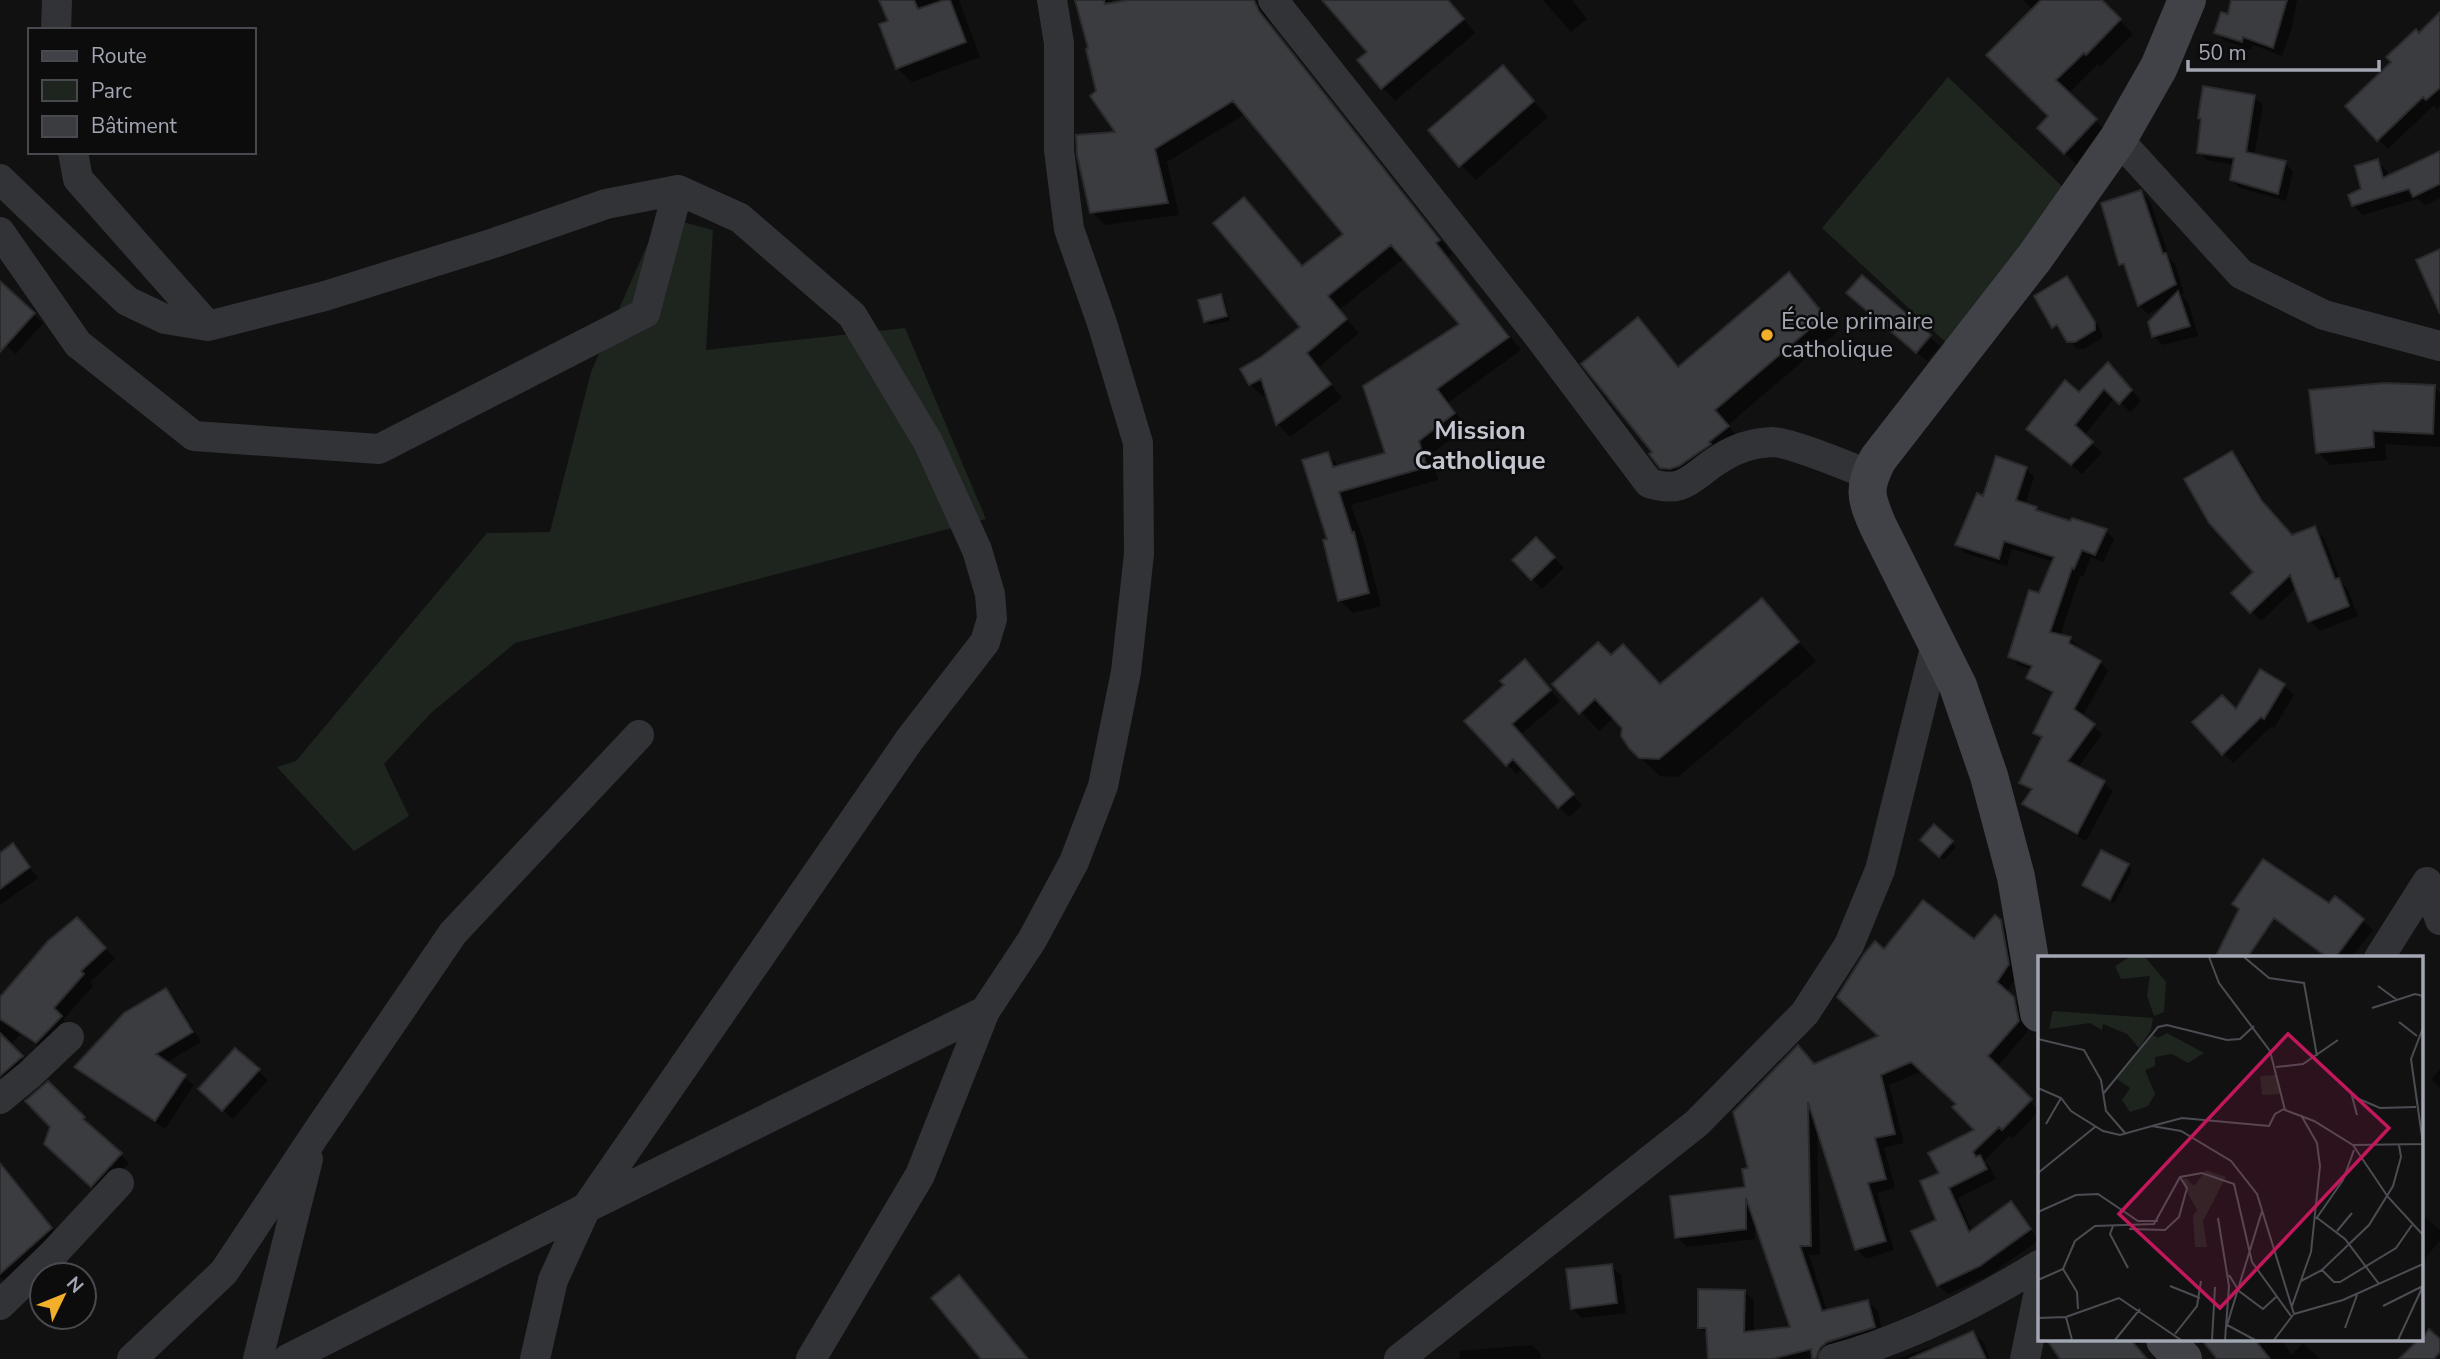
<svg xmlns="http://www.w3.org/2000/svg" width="2440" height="1359" font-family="'Nunito Sans',sans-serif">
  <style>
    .green { fill: #1d251e }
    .shadow { fill: #0007 }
    .building { fill: #3b3c3f; stroke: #2b2b2e; stroke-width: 2 }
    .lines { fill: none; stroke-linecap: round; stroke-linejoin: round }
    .street { stroke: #323337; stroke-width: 30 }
    .secondary { stroke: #404247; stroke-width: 38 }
    .poi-dot { fill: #f2af2a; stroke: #0c0c0d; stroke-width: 2.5 }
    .labels { text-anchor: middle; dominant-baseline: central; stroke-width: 5; stroke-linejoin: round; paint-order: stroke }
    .poi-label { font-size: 24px; fill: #a2a7b3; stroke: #0c0c0d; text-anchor: start }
    .neighbourhood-label { font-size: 26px; font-weight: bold; fill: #c3c6cf; stroke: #0c0c0d }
    .inset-road { fill: none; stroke: #4b4d52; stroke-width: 2 }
    .view { fill: #c2185b; fill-opacity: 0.15; stroke: #c2185b; stroke-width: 3.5 }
    .inset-edge { fill: none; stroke: #a2a7b3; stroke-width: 3.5 }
  </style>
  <rect width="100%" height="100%" fill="#111112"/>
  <path class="green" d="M1948,77L2071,195L1952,348L1822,228Z
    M660,216L713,230L706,350L905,328L986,519L515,643L431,713L384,764L409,816L354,851L277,767L296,761L487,533L550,532L591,372Z"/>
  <path class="shadow" d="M881,0H959L980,57L912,82L897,68L890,22Z
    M1077,0H1112L1114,4L1137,0H1255L1261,6L1272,26L1452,254L1448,257L1521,350L1448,403L1467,427L1431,454L1438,480L1351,505L1366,547L1381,606L1353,613L1340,600L1330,540L1327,454L1340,467L1387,454L1461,325L1404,258L1339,310L1359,333L1319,367L1330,382L1282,418V423L1332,385L1342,398L1290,437L1278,424L1268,394L1263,397L1250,384L1262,358L1303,327L1244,199L1303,267L1345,234L1245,114L1167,162L1179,215L1105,225L1092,212L1118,134L1098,92Z
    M1325,0H1448L1475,33L1395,101L1382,87L1369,53Z
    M1543,0H1572L1587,19L1571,32Z
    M2023,0H2100L2133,34L2100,67L2098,64L2068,94L2108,133L2078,166L2039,128L2051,116L2034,10Z
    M2233,0H2297L2292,27L2282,56L2253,45L2251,50L2225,41L2216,32L2229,16Z
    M2440,14V106L2437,109L2434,105L2388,149L2378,139L2419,35Z
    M1518,82L1548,117L1476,180L1461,165Z
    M2254,97L2263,105L2254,156L2285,163L2293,171L2286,201L2240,188L2231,179L2235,165L2207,160L2199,152L2203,121L2200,118Z
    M2440,153V198L2425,205L2418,199L2363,215L2353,205L2377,161L2387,171L2389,177Z
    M2140,192L2150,201L2170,259L2175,264L2184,293L2181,295L2188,302L2198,336L2163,345L2153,336L2166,304L2148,314L2139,305L2128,272L2120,264Z
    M1862,278L1940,346L1927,361L1858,303Z
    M2067,279L2075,287L2102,332V338L2084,349H2077L2064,333L2062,334L2054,326Z
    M0,283L43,323L16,354L0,340Z
    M1802,289L1838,331L1728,425L1741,441L1676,481L1661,467L1655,452L1638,320L1680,368Z
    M1220,296L1225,300L1230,321L1210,325L1206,321Z
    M2117,373L2141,401L2130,412L2115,397L2084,436L2102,453L2082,474L2028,429L2079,394Z
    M2434,387L2440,393V447L2385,444L2387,460L2331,465L2318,452Z
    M2232,453L2242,463L2271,513L2293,536L2314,528L2324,538L2341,582L2348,590L2358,616L2320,631L2310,621L2296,588L2261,621L2233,593L2256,572Z
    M2026,468L2034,477L2025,505L2036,508L2042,514L2106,531L2114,539L2103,563L2091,557L2083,577L2080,576L2060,636L2070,638L2078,647V650L2100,662L2108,671L2082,717L2102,734L2078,768L2104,783L2113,791L2086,841L2033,812L2025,804L2032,792L2021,782L2043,740L2035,732L2053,695L2037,686L2029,677L2032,670L2018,665L2010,656L2054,562L2012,549L2007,566L1965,553L1957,544L1984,498Z
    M1536,539L1564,568L1542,589L1514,560Z
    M1762,601L1816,661L1678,777L1660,776L1650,767L1630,747L1623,727L1614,717L1599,731L1555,684L1611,657L1661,686Z
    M2261,671L2284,686L2294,695L2274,728L2272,726L2233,763L2194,723L2236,712Z
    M1535,672L1560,701L1520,735L1582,805L1569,817L1524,768L1516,774L1467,721Z
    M1934,827L1956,847L1944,860L1922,840Z
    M12,846L38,878L0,905V855Z
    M2128,866L2132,870L2114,903L2084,885Z
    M2335,898L2373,930L2351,958H2328L2288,927L2269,916L2244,914L2329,906Z
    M1995,917L2010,932L2018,975L2006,992L2023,1009L2028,1031L1997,1067L2039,1111L2013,1138L2010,1135L1984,1161L1990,1167L1996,1179L1958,1198L1972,1231L2011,1203L2039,1240L1990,1275L1948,1294L1938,1285L1941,1174L1977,1130L1958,1104L1922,1071L1889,1085L1904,1143L1884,1148L1895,1188L1877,1193L1894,1250L1866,1259L1857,1249L1817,1129L1820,1255H1809L1827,1311L1868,1302L1878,1311L1883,1337L1819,1359H1710L1708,1336L1700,1327L1744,1291L1754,1301V1333L1792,1328L1755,1221V1239L1687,1247L1677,1237L1747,1189L1750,1170L1815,1066L1881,1036L1885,952L1975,942Z
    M88,929L115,959L90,982L93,986L63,1020L71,1027L47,1052L20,1034L10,1046L32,1068L11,1086L0,1075V998Z
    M165,990L175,999L201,1042L165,1063L194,1085L165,1129L85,1076L76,1067Z
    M2440,1069V1088L2432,1079Z
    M258,1071L268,1080L233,1119L210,1098Z
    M59,1093L93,1127L91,1128L129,1163L101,1195L55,1153Z
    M0,1161L61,1239L8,1285L0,1277Z
    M2421,1214L2440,1230V1240L2421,1264Z
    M1611,1266L1621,1275L1626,1313L1582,1318L1572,1308Z
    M1973,1333L1983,1342L1990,1359H1896L1931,1347L1935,1350Z
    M2058,1340H2138L2140,1343L2136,1346L2146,1359H2066L2053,1343Z
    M2197,1340H2281L2292,1355L2303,1343L2320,1359H2219L2205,1342L2202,1345Z
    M1532,1345L1541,1354V1359H1460L1459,1351Z"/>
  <path class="building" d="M879,0H914L918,9L944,0H950L966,42L896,69L879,24L888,21Z
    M1075,0H1104L1105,4L1128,0H1254L1259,11L1440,240L1436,243L1509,337L1437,389L1455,413L1419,441L1427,467L1339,492L1352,533L1354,532L1369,593L1338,601L1323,540L1327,539L1302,460L1328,452L1333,467L1385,453L1363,386L1459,324L1391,245L1328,296L1347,319L1307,353L1331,384L1276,425L1261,379L1249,385L1240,369L1261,357L1300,327L1213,223L1244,197L1302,266L1343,234L1233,101L1155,149L1168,203L1090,213L1077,155L1076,135L1115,132L1090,96L1096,91L1086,49L1088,48Z
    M1322,0H1448L1464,19L1381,89L1357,60L1367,52Z
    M2041,0H2102L2121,19L2086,55L2084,53L2056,80L2097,119L2064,154L2037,128L2048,116L1986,55Z
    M2231,0H2287L2273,48L2243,37L2242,42L2214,33L2221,12L2228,14Z
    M2440,12V88L2426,100L2423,97L2377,141L2345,106L2391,62L2386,57L2416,29L2419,33Z
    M1503,65L1534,101L1459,167L1428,130Z
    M2203,86L2255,95L2246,152L2286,161L2278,194L2230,180L2234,158L2197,153L2201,119L2198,118Z
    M2440,151V184L2413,197L2409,189L2352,206L2348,195L2361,189L2355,166L2378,159L2383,178Z
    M2141,190L2163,254L2166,253L2176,284L2138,306L2124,264L2119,265L2101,203Z
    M2440,249V314L2416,260Z
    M1789,272L1825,316L1715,410L1729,426L1709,442L1711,444L1679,466L1670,469L1660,468L1649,454L1652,452L1581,364L1638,317L1678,367Z
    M1862,275L1931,335L1916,353L1846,293Z
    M2067,276L2095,322V330L2075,342H2067L2057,325L2052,328L2034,296Z
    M0,281L35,313L0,352Z
    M2178,291L2190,326L2152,337L2148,322Z
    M1221,294L1227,316L1204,322L1198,300Z
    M2108,362L2132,390L2119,404L2104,389L2075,425L2093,442L2071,465L2026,429L2065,380L2079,392Z
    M2384,383L2435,385L2433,434L2373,431L2374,447L2316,453L2309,390Z
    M2232,451L2262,501L2292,535L2315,526L2335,579L2339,578L2349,606L2308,622L2290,575L2250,613L2231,593L2253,572L2209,523L2184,479Z
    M1996,456L2027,467L2016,500L2037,507L2036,510L2070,521L2072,518L2107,529L2095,555L2082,550L2074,569L2072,568L2050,632L2071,637L2069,643L2101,661L2074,709L2095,724L2068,761L2105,781L2077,834L2022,804L2032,789L2019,783L2042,737L2033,733L2053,692L2026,678L2032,666L2008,657L2029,590L2039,593L2054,557L2004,541L1999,559L1955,545L1977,493L1983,496Z
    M1536,537L1555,557L1531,580L1512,560Z
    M1762,598L1799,642L1659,759L1639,758L1629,748L1621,736L1622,728L1595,699L1579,714L1552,684L1598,642L1611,655L1623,644L1660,684Z
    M1525,659L1551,690L1512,724L1574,794L1558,808L1513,759L1506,766L1464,721L1504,685L1500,681Z
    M2260,669L2285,684L2264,719L2261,717L2222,755L2192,722L2222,695L2236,709Z
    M1934,824L1953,841L1939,857L1920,840Z
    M13,843L30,867L0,889V853Z
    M2101,850L2129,864L2110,900L2082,885Z
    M2263,859L2329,903L2335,896L2364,919L2335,958H2328L2274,918L2247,958H2215L2239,909L2232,904Z
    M1923,900L1974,939L1995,915L2001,920L2009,964L1997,982L2014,997L2019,1021L1988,1056L2032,1099L2002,1130L1999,1127L1973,1152L1976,1157L1980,1155L1987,1169L1949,1188L1969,1232L2011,1201L2031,1229L1980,1266L1937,1286L1911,1231L1936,1220L1920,1181L1939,1173L1928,1153L1974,1130L1952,1107L1956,1104L1911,1062L1881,1075L1895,1134L1875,1138L1886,1179L1868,1183L1886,1241L1855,1250L1808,1102L1811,1246H1800L1822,1311L1868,1300L1875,1327L1827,1342L1820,1348L1816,1359H1812L1811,1349L1772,1359H1708L1706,1328H1698V1289L1745,1290L1744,1332L1790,1327L1746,1198V1229L1675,1238L1670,1196L1745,1187L1742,1169L1748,1168L1733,1112L1798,1045L1814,1064L1878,1036L1837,997L1864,954L1875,941L1884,949Z
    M77,917L106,948L81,971L84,974L54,1008L62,1016L36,1043L0,1019V997L48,941Z
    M166,988L193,1032L156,1054L186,1075L155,1121L74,1067L124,1013Z
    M0,1033L23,1056L0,1076Z
    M235,1048L260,1069L222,1111L198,1089Z
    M48,1081L85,1117L83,1119L122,1153L91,1187L44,1144L50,1127L25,1101Z
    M0,1163L52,1228L0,1274Z
    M1612,1264L1617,1303L1571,1309L1566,1269Z
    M959,1275L1028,1359H981L931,1298Z
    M2429,1329L2440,1339V1352L2434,1359H2399L2418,1340H2421Z
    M1973,1331L1986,1359H1909Z
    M2047,1340H2131L2147,1359H2060Z
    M2202,1340H2255L2270,1359H2217Z"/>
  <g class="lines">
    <path class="street" d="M1273,0L1537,334L1649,483C1686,495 1692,475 1721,458C1736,448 1753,443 1772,442C1790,442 1849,467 1870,475
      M56,30L57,0
      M2118,139L2241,274L2324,315L2440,346
      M73,152L78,179L208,326
      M0,179L127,301L165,319L208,326L325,296L494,243L606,204L678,190L740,218L852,315L928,442L977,550L990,594L992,619L985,642L910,739L586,1208L553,1280L535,1359
      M0,232L78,344L194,436L379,449L645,313L678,190
      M2379,958L2427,882L2440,920
      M0,1099L29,1075L69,1037
      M0,1305L54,1253L119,1183
      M132,1359L224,1272L315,1135L453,933L639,735
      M258,1359L308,1159
      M288,1359L586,1208L985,1011
      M811,1359L920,1175L985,1011L1032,940L1074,862L1103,786L1126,672L1139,554L1138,443L1102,323L1069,229L1059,150V43L1052,0
      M1399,1359L1697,1123L1805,1013L1849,945L1880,870L1937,640
      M1833,1359C1907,1339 1974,1305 2039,1265
      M2025,1359L2039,1291"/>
    <path class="secondary" d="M2039,1013L2016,877L1989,776L1958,686L1878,526C1865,496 1863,488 1878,459L2035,257L2118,139L2159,67L2187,0
      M2165,1340L2183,1359"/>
  </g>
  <circle class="poi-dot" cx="1767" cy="335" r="7"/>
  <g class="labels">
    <g class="poi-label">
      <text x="1781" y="321">École primaire<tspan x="1781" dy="28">catholique</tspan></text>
    </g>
    <g class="neighbourhood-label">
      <text x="1480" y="430">Mission<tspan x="1480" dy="30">Catholique</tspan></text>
    </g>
  </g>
  <g transform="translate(2038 956)">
    <rect width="385" height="385" fill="#111112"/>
    <path d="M92,1H107L128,26L126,56L116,60L109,40L112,20L83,23L77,10ZM15,55L115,62L113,74L101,92L89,78L65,68L64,74L52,67L11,73ZM129,77L166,97L150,107L134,98L117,101V110L107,114L117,138L110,150L92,156L84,144L92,132L79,123L115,79L120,82ZM239,119L242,138L224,139L222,120ZM168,214L188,221L165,265L169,291H157L155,259L159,254L143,225L148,222L156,230Z" fill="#1d251e"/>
    <path class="inset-road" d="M171,1L181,27L232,95L247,154L276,165L315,189L385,188M206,1L231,22L266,27L279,100M340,30L359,44M334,52L377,38L385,40M361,66L379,80M385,72L373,103L385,188M0,83L46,94L63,124L68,155L87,177M238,111L265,108L300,84M0,132L23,142L33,155L65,175L82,179L114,170L143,175L193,205L219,238L256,358L305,344L385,308M65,138L120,71L129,69L189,84L202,83L216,70M319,159L314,140L342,152L378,151M8,168L23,142M114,170L144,162L231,170L237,158L246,153M315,189L350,241L385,279M0,217L57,171M0,256L38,239L60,238L100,265H120M278,261L307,283L341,328M180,262L191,330L187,384M278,263L305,224L316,194M75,270L72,278L90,312M91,273L127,274L141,261L149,232L142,221M299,275L314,257M25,313L39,336L40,353M284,314L296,326H302L358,292L374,269M191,319L201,335L225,353L238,341M0,324L25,313L37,285L57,270L116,268L142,221L164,217L196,228L214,306L253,360M263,325L284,314L331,269L355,230L363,201L361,189M132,330L162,342M254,350L273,296L282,210L279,187L263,159M345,350L385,330M28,361L34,384M0,362L28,361L81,342L143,384M307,372L319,339M137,378L159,350L163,325M77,384L102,353M174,384L177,331M217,384L189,369L224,255M236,384L255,359M360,384L385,330"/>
    <path class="view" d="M250,78L351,172L182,352L81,258Z"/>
    <rect width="385" height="385" class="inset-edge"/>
  </g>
  <rect x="28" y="28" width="228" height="126" fill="#0c0c0d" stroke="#484a4f" stroke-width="2"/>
  <rect x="42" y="51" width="35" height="10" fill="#404247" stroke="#484a4f" stroke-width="2"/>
  <text x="91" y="63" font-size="21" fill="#a2a7b3">Route</text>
  <rect x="42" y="80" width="35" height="21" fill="#1d251e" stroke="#484a4f" stroke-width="2"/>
  <text x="91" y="98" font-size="21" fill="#a2a7b3">Parc</text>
  <rect x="42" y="116" width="35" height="21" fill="#3b3c3f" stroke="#484a4f" stroke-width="2"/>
  <text x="91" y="133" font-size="21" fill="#a2a7b3">Bâtiment</text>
  <g transform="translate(63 1296) rotate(47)"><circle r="33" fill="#0c0c0d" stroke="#484a4f" stroke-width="2"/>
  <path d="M0-5L12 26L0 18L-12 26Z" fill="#f2af2a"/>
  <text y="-10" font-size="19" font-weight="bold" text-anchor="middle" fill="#a2a7b3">N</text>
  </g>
  <path d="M2188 60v10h191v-10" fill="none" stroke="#a2a7b3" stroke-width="3.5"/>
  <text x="2198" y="60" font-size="21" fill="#a2a7b3" stroke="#0c0c0d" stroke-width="5" paint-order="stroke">50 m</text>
</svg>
